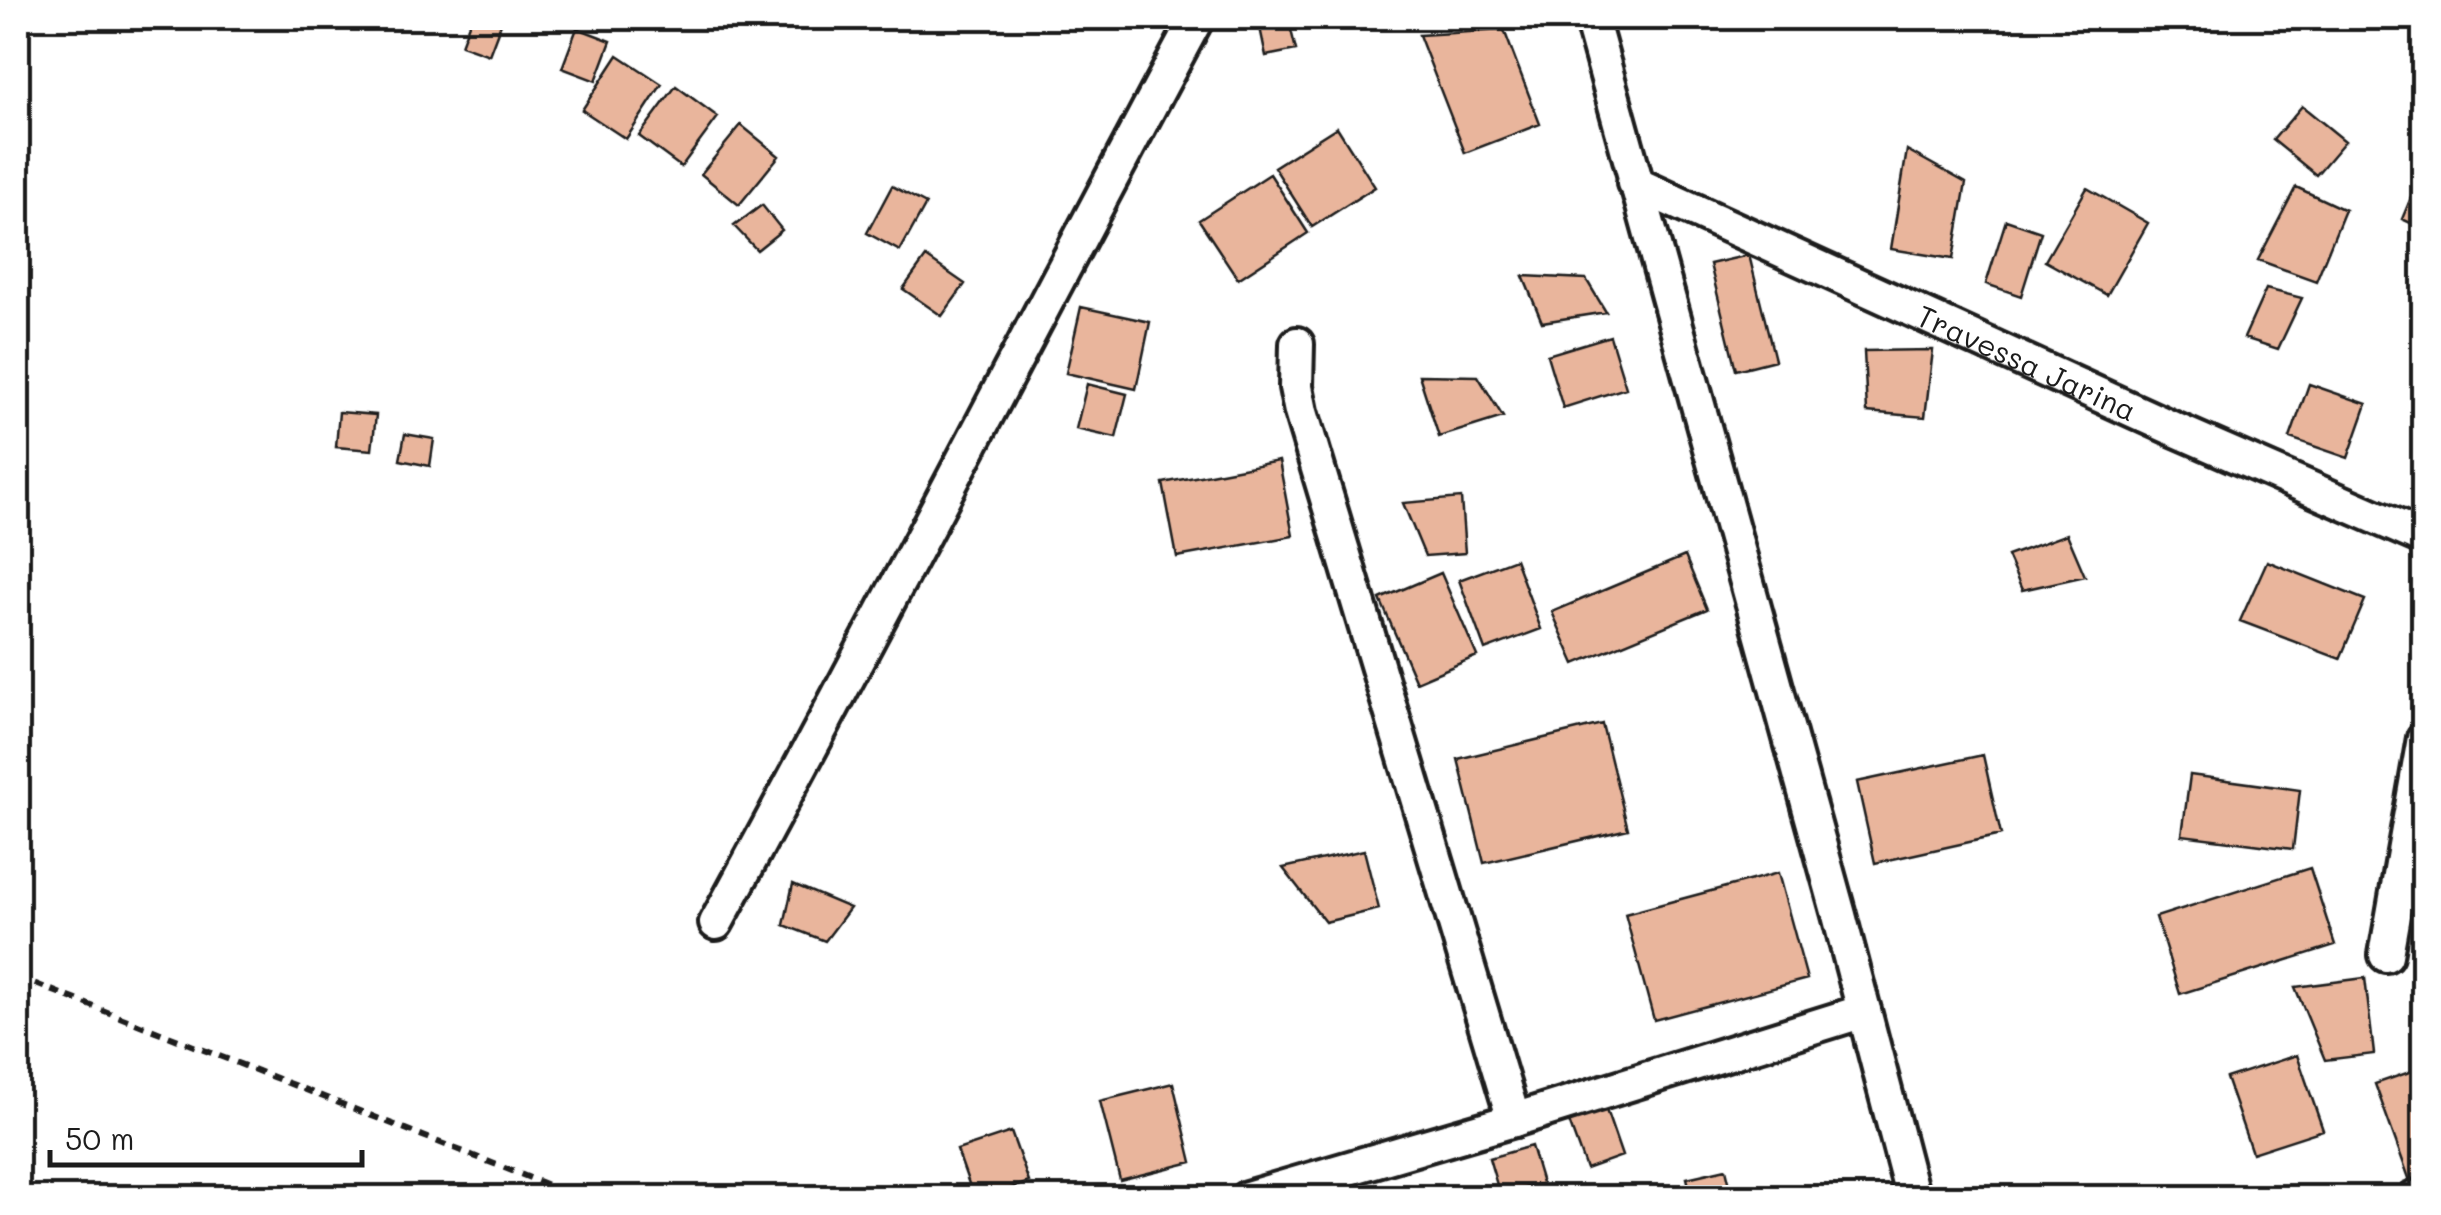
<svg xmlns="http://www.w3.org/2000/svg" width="2441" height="1215" font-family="Mali,sans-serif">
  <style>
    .building { fill: #e9b59c; stroke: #1c1c1c; stroke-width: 2.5 }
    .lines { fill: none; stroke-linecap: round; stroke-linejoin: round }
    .street-casing { stroke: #1c1c1c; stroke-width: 40 }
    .path { stroke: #1c1c1c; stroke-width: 6; stroke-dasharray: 10 8; stroke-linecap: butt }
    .street { stroke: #fff; stroke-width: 32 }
    .labels { text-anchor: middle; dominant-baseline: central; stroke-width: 10; stroke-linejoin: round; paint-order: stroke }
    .street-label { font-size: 30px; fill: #1c1c1c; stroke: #fff }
  </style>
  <rect width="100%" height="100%" fill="#fff"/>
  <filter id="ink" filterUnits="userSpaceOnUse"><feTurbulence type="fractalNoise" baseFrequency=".01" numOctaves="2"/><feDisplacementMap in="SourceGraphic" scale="20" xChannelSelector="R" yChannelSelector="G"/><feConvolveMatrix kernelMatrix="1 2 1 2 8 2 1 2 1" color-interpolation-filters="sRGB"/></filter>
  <g filter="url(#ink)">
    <path class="building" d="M471,18H503L489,55L461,45Z
      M1258,18H1288L1296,50L1266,56Z
      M577,28L611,41L596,81L562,68Z
      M1504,30L1540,124L1465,153L1419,35Z
      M618,55L662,84L626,139L582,110Z
      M676,86L718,117L681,167L639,136Z
      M2302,106L2345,141L2316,175L2273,140Z
      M741,125L779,156L739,205L701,174Z
      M1337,127L1375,187L1312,227L1274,167Z
      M1907,150L1966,183L1953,259L1891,249Z
      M1270,174L1308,233L1238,279L1199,220Z
      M2420,176L2424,177V229L2402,219Z
      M892,186L926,204L900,251L867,233Z
      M2296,187L2345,210L2316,281L2258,260Z
      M2087,188L2148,223L2107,295L2045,261Z
      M762,205L782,230L757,250L734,226Z
      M2006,220L2041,232L2021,296L1986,284Z
      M1749,255L1775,360L1736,370L1710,264Z
      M926,257L965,284L942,316L903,289Z
      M1523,276L1586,279L1606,312L1542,322Z
      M2266,289L2302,298L2278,349L2244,338Z
      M1081,307L1150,322L1136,389L1066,373Z
      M1610,336L1626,388L1563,408L1547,355Z
      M1933,350L1925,417L1867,412L1864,351Z
      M1419,375L1478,376L1503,417L1439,437Z
      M1087,384L1127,394L1116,438L1076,429Z
      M2309,384L2367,404L2348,458L2290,438Z
      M339,412L376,415L372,450L336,447Z
      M405,434L434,439L430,466L400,460Z
      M1279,461L1293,536L1177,557L1163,483Z
      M1461,498L1465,553L1425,556L1403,503Z
      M2067,534L2085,576L2022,590L2007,556Z
      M1685,556L1707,609L1575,664L1552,612Z
      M1515,559L1541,629L1485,650L1459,580Z
      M2267,561L2365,600L2340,659L2240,621Z
      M1441,573L1477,656L1416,682L1380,599Z
      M1602,724L1628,829L1484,863L1458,759Z
      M1983,755L2001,835L1875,863L1857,782Z
      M2190,775L2300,790L2293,849L2182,835Z
      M1364,850L1379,909L1325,922L1283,868Z
      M2310,868L2335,945L2180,994L2156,917Z
      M1778,873L1807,979L1654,1020L1625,914Z
      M793,884L850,908L825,941L784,925Z
      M2365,978L2374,1054L2325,1060L2295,987Z
      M2297,1055L2323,1130L2252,1153L2226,1078Z
      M2424,1067V1177L2410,1181L2375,1084Z
      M1173,1083L1192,1162L1120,1180L1100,1101Z
      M1605,1107L1622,1156L1586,1169L1568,1119Z
      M1011,1132L1029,1182L984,1198H974L957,1150Z
      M1531,1146L1542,1183L1500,1195L1489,1158Z
      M1726,1169L1733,1198H1692L1687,1178Z"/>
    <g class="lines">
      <defs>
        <g id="street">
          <path d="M1591,18L1839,915L1913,1198"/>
          <path id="s1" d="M1634,183L2174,429L2424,538"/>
          <path d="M1297,344L1296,387L1301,412L1514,1120"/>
          <path d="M716,923C880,623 1035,319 1197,18"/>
          <path d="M2386,955L2424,738"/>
          <path d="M1247,1198L1514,1120L1864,1011"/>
          <path d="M2414,1198L2424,1195"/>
        </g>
      </defs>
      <use href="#street" class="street-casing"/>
      <path class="path" d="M18,977L581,1198"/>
      <use href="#street" class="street"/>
    </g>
  </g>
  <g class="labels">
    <g class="street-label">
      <text stroke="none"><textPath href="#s1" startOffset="432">Travessa Jarina</textPath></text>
    </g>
  </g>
  <rect width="2441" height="1215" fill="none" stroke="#fff" stroke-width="60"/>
  <rect x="30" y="30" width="2381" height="1155" fill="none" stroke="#1c1c1c" stroke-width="4" filter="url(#ink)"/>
  <path d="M50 1150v15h312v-15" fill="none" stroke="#1c1c1c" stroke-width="5"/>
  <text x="65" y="1150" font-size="30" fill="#1c1c1c" stroke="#ffffff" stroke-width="8" paint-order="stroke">50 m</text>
</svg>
